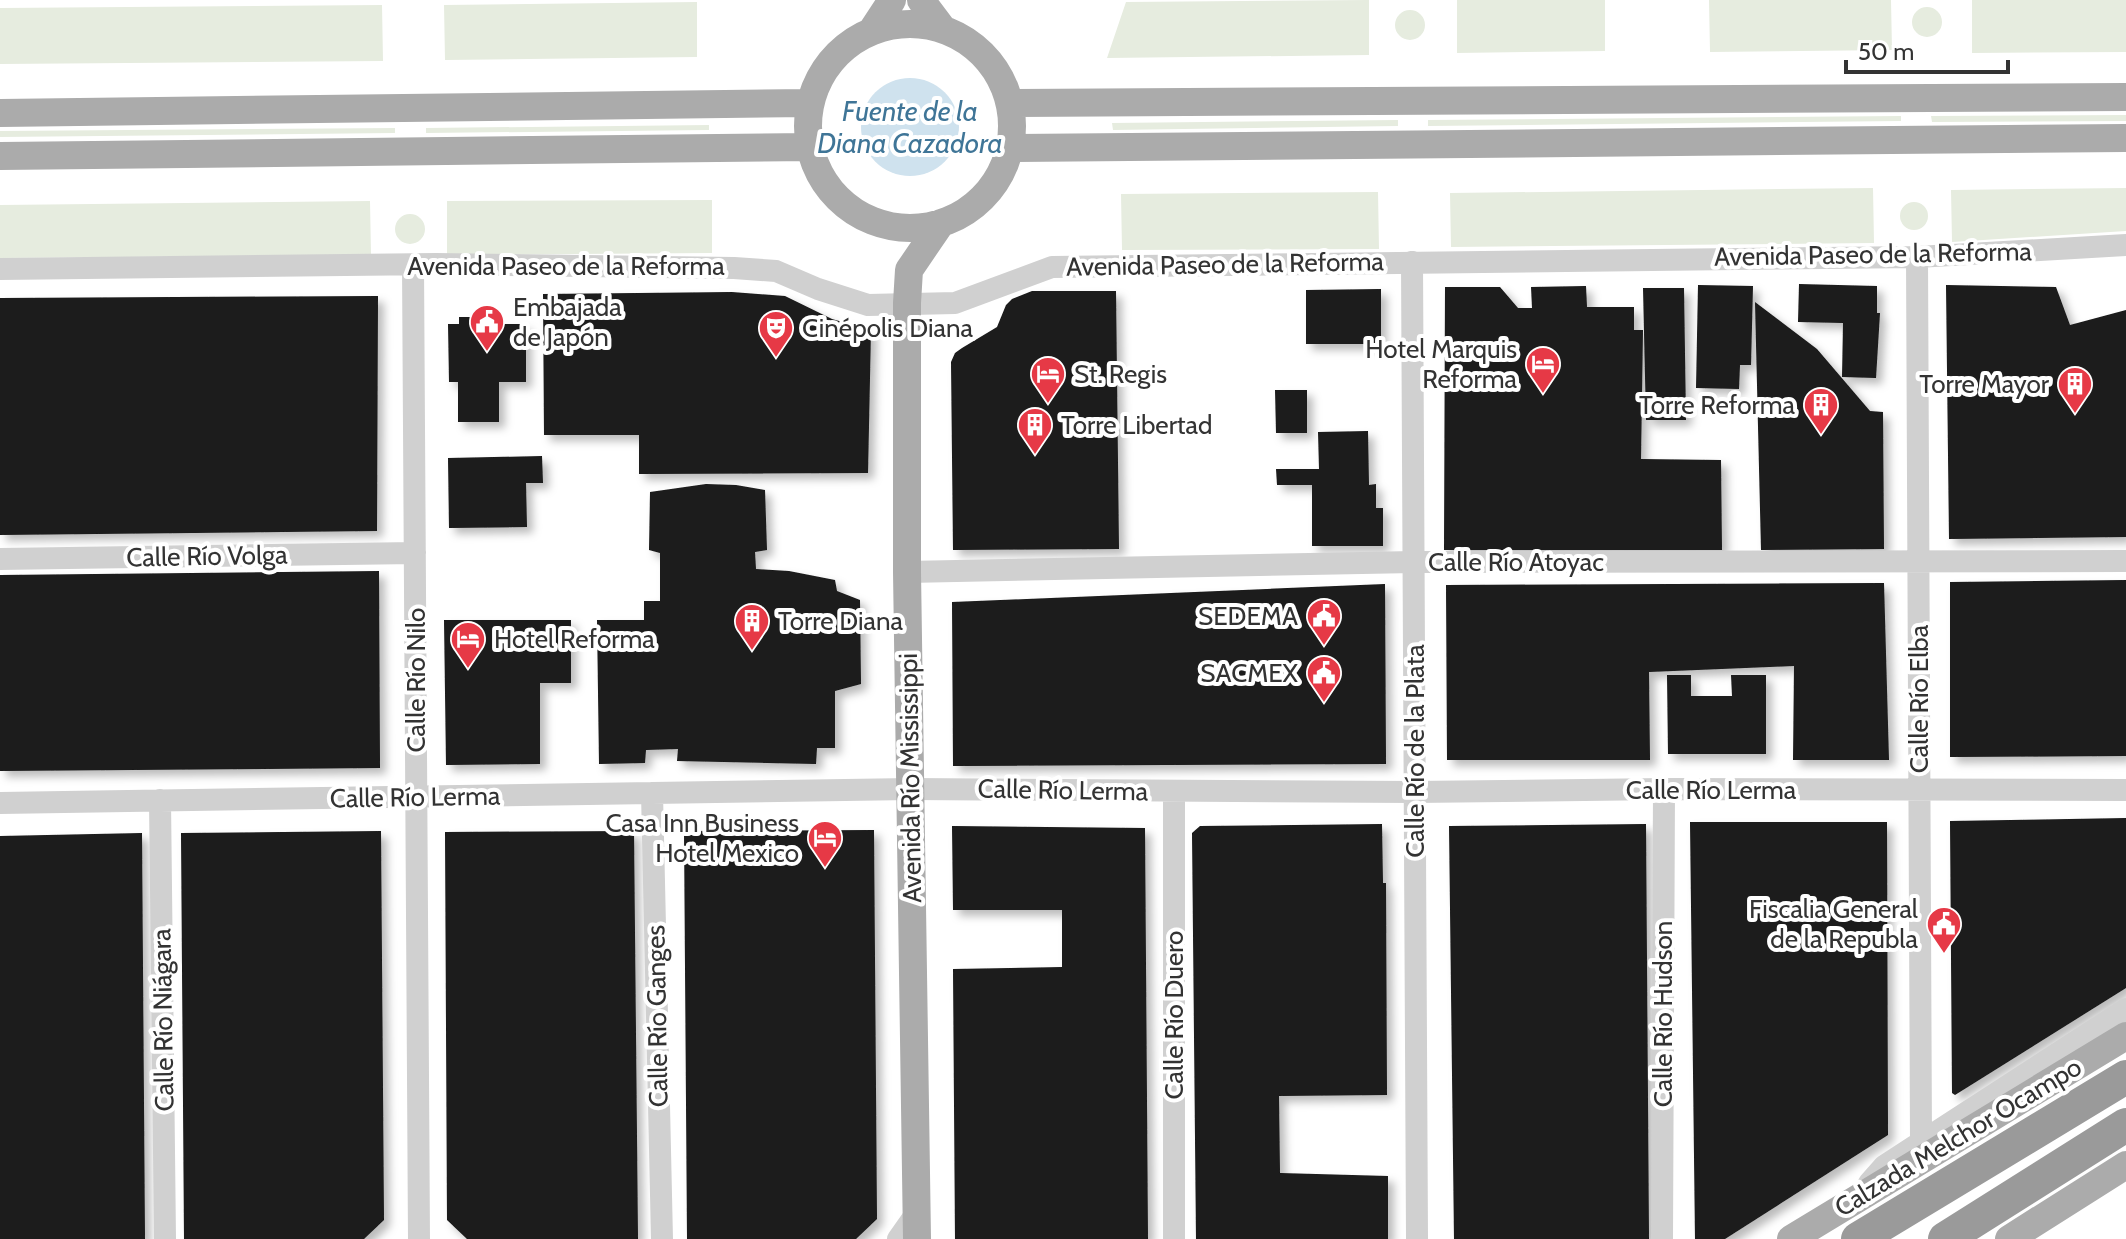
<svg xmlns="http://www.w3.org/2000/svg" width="2126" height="1239" font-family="Cabin,sans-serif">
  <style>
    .green { fill: #e6ecdf }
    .water { fill: #cfe2ee }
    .building { fill: #1a1a1a; filter: url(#shadow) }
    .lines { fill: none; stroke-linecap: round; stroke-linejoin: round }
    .minor { stroke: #d0d0d0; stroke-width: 22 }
    .major { stroke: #ababab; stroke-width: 28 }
    .highway { stroke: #9a9a9a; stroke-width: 34 }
    .labels { text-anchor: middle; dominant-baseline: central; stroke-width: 8; stroke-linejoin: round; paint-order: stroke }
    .street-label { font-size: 26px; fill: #333; stroke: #fff }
    .poi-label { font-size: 26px; fill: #333; stroke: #fff; text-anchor: end }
    .water-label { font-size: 28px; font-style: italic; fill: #3f7597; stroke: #fff }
  </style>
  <defs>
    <filter id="shadow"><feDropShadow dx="6" dy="6" stdDeviation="4" flood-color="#0004"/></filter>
  </defs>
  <rect width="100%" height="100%" fill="#fff"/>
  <path class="green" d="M1369,0V55L1107,58L1126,2Z
    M1457,0H1605V51L1457,53Z
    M1709,0H1891L1892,50L1710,52Z
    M1972,0H2126V52L1972,53Z
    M697,2V57L445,60L444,5Z
    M382,5L383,61L0,64V8Z
    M1912 22a15 15 0 1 1 30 0a15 15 0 1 1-30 0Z
    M1395 25a15 15 0 1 1 30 0a15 15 0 1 1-30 0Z
    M2126,115V121L1932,122L1931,116Z
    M1901,116V121L1428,126V120Z
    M1398,120V126L1113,130L1112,123Z
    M709,125V130L426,133V128Z
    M395,128V133L0,137V131Z
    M1873,188L1874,243L1451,247L1450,193Z
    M2126,188V231L1952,242L1951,190Z
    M1378,192L1379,249L1122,250L1121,194Z
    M712,200V253L447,255V201Z
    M370,201L371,255L0,258V205Z
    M1900 216a14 14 0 1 1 28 0a14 14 0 1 1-28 0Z
    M395 229a15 15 0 1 1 30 0a15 15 0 1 1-30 0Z"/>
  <path class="water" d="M861 127a49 49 0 1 1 98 0a49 49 0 1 1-98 0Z"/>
  <path class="building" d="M1799,284L1877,286V313H1880L1876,378L1842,377L1843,323L1798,322Z
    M1698,285L1753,286L1751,365H1740L1739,389L1696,388Z
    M1946,285L2056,287L2070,325L2126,310V537L1949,539Z
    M1586,286L1587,307H1634V330H1643L1641,459L1721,460L1722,550H1444L1445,287H1500L1518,308H1532L1531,287Z
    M1643,288H1684L1686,420H1646Z
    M1381,289V344H1306V290Z
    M1032,291H1116L1119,549L953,550L951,362L955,353L962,348L997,327L1006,305L1012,299Z
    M732,292L785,296L832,319L871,330L868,473L639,474V435H544L543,294Z
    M378,296L377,531L0,535V298Z
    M1755,302L1817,349L1870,411L1883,412L1884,549L1761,550Z
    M459,317H477V324H526V382H499V422H458V382H449L448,324H459Z
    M1275,390H1307V433H1276Z
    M1368,431L1369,485L1376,484V508H1383V546H1312V485H1277L1276,469H1319L1318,432Z
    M542,456L543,483H526L527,527L449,528L448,458Z
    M706,484L736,485L765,490L767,550L755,552L756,569L789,571L835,580L837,591L860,600L861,684L835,691V748H817L816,764L677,761L678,749L646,750L645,763L599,764L597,620H644V601H660V553L649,550L650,492Z
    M379,571L380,768L0,771V575Z
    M2126,580V756L1950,757V582Z
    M1884,583L1889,760H1793L1794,666L1649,672L1650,760H1447L1446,585Z
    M1385,584L1386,764L953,766L952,602Z
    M444,620H571V683H540V764L446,765Z
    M1667,675H1691V696H1732L1731,675H1766V754H1668Z
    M2126,818V988L1955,1095L1952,1093L1950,821Z
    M1690,822H1887L1888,1135L1725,1239H1695Z
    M1382,824L1383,883H1386L1387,1095L1279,1096L1280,1173L1388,1176V1239H1196L1192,833L1200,826Z
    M1646,824L1649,1239H1454L1449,826Z
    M952,826L1145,828L1148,1239H955L953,969L1062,967V910H953Z
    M874,830L877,1219L856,1239H687L684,831Z
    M381,831L384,1220L364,1239H184L181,833Z
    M634,831L638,1239H467L447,1220L445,832Z
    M142,833L145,1239H0V836Z"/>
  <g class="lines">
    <path class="minor" d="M1917,257L1921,1142
      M1412,262L1417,1239
      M413,265L419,1239
      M0,269L436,264L734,268L776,271L818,289L868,305L955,303L1052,267L1917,257L2126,245
      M0,559L415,553
      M907,572L1414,562L2126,561
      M652,793L662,1239
      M160,800L165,1239
      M0,803L911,789L1415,792L1664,789L2126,790
      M1869,1183L1884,1166L2126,1009
      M898,1239L917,1212
      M1174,1239V792
      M1662,1239L1664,789"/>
    <path class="major" d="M921,0L942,28
      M808 126a102 102 0 1 1 204 0a102 102 0 1 1-204 0Z
      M873,29L892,0
      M1011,103L2126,97
      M0,113L809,103
      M1010,148L2126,138
      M0,156L810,147
      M917,1239L907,572V303L909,270L941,223
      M1791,1239L2126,1036
      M2009,1239L2126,1165"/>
    <path class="highway" d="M1858,1239L2126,1077
      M1945,1239L2126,1125"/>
  </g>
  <defs>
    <symbol id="civic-pin" viewBox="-11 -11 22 30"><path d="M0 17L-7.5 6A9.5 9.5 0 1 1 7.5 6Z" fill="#e63946" stroke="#fff"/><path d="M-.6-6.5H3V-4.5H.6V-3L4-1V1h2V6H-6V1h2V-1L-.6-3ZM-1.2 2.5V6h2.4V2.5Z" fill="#fff"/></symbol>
    <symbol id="theatre-pin" viewBox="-11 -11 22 30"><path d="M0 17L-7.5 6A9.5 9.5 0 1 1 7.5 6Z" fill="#e63946" stroke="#fff"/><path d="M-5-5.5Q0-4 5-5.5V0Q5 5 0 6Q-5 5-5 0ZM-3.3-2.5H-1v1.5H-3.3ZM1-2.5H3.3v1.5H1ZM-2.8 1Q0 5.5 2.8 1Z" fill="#fff"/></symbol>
    <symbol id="hotel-pin" viewBox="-11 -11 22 30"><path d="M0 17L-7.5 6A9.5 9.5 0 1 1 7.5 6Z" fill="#e63946" stroke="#fff"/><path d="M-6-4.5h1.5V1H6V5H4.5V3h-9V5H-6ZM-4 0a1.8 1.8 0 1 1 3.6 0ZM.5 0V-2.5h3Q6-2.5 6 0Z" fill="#fff"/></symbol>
    <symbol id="building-pin" viewBox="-11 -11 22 30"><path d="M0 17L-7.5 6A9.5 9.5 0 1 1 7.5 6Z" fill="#e63946" stroke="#fff"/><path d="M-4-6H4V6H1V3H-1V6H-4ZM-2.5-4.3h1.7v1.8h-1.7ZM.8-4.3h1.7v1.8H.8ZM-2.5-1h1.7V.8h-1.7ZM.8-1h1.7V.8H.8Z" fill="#fff"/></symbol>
  </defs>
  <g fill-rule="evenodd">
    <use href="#civic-pin" x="467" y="302" width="40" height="54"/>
    <use href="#theatre-pin" x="756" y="308" width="40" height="54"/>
    <use href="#hotel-pin" x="1523" y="344" width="40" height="54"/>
    <use href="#hotel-pin" x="1028" y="354" width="40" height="54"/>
    <use href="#building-pin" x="2055" y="364" width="40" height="54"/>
    <use href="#building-pin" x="1801" y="385" width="40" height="54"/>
    <use href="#building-pin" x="1015" y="405" width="40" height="54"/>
    <use href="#civic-pin" x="1304" y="596" width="40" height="54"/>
    <use href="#building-pin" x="732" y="601" width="40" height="54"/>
    <use href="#hotel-pin" x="448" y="619" width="40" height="54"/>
    <use href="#civic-pin" x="1304" y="653" width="40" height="54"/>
    <use href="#hotel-pin" x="805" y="818" width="40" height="54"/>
    <use href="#civic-pin" x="1924" y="904" width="40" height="54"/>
  </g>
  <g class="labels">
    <g class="street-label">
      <text transform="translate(1873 254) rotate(-1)">Avenida Paseo de la Reforma</text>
      <text transform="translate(1225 264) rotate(-1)">Avenida Paseo de la Reforma</text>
      <text x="566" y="266">Avenida Paseo de la Reforma</text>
      <text transform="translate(207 556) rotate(-1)">Calle Río Volga</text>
      <text x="1516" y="562">Calle Río Atoyac</text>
      <text transform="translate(416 680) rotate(-90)">Calle Río Nilo</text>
      <text transform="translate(1919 699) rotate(-90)">Calle Río Elba</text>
      <text transform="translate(1415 751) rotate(-90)">Calle Río de la Plata</text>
      <text transform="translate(910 778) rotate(-91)">Avenida Río Mississippi</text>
      <text transform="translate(1063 790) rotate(1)">Calle Río Lerma</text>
      <text x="1711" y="790">Calle Río Lerma</text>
      <text transform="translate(415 797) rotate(-1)">Calle Río Lerma</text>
      <text transform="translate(1663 1014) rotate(-90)">Calle Río Hudson</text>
      <text transform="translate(1174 1015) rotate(-90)">Calle Río Duero</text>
      <text transform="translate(657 1016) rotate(-91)">Calle Río Ganges</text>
      <text transform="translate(163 1020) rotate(-91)">Calle Río Niágara</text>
      <text transform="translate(1958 1137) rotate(-31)">Calzada Melchor Ocampo</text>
    </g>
    <g class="poi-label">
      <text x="513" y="307" text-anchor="start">Embajada<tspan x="513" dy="30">de Japón</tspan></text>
      <text x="802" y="328" text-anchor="start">Cinépolis Diana</text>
      <text x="1517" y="349">Hotel Marquis<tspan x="1517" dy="30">Reforma</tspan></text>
      <text x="1074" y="374" text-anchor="start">St. Regis</text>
      <text x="2049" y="384">Torre Mayor</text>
      <text x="1795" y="405">Torre Reforma</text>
      <text x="1061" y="425" text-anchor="start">Torre Libertad</text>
      <text x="1298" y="616">SEDEMA</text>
      <text x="778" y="621" text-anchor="start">Torre Diana</text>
      <text x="494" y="639" text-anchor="start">Hotel Reforma</text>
      <text x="1298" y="673">SACMEX</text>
      <text x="799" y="823">Casa Inn Business<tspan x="799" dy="30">Hotel Mexico</tspan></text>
      <text x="1918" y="909">Fiscalia General<tspan x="1918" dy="30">de la Republa</tspan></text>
    </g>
    <g class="water-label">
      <text x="910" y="111">Fuente de la<tspan x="910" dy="32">Diana Cazadora</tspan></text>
    </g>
  </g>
  <path d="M1846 60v12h162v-12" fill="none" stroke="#333333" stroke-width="4"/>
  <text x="1858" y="60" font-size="24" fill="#333333" stroke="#ffffff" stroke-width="6" paint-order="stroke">50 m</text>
</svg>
